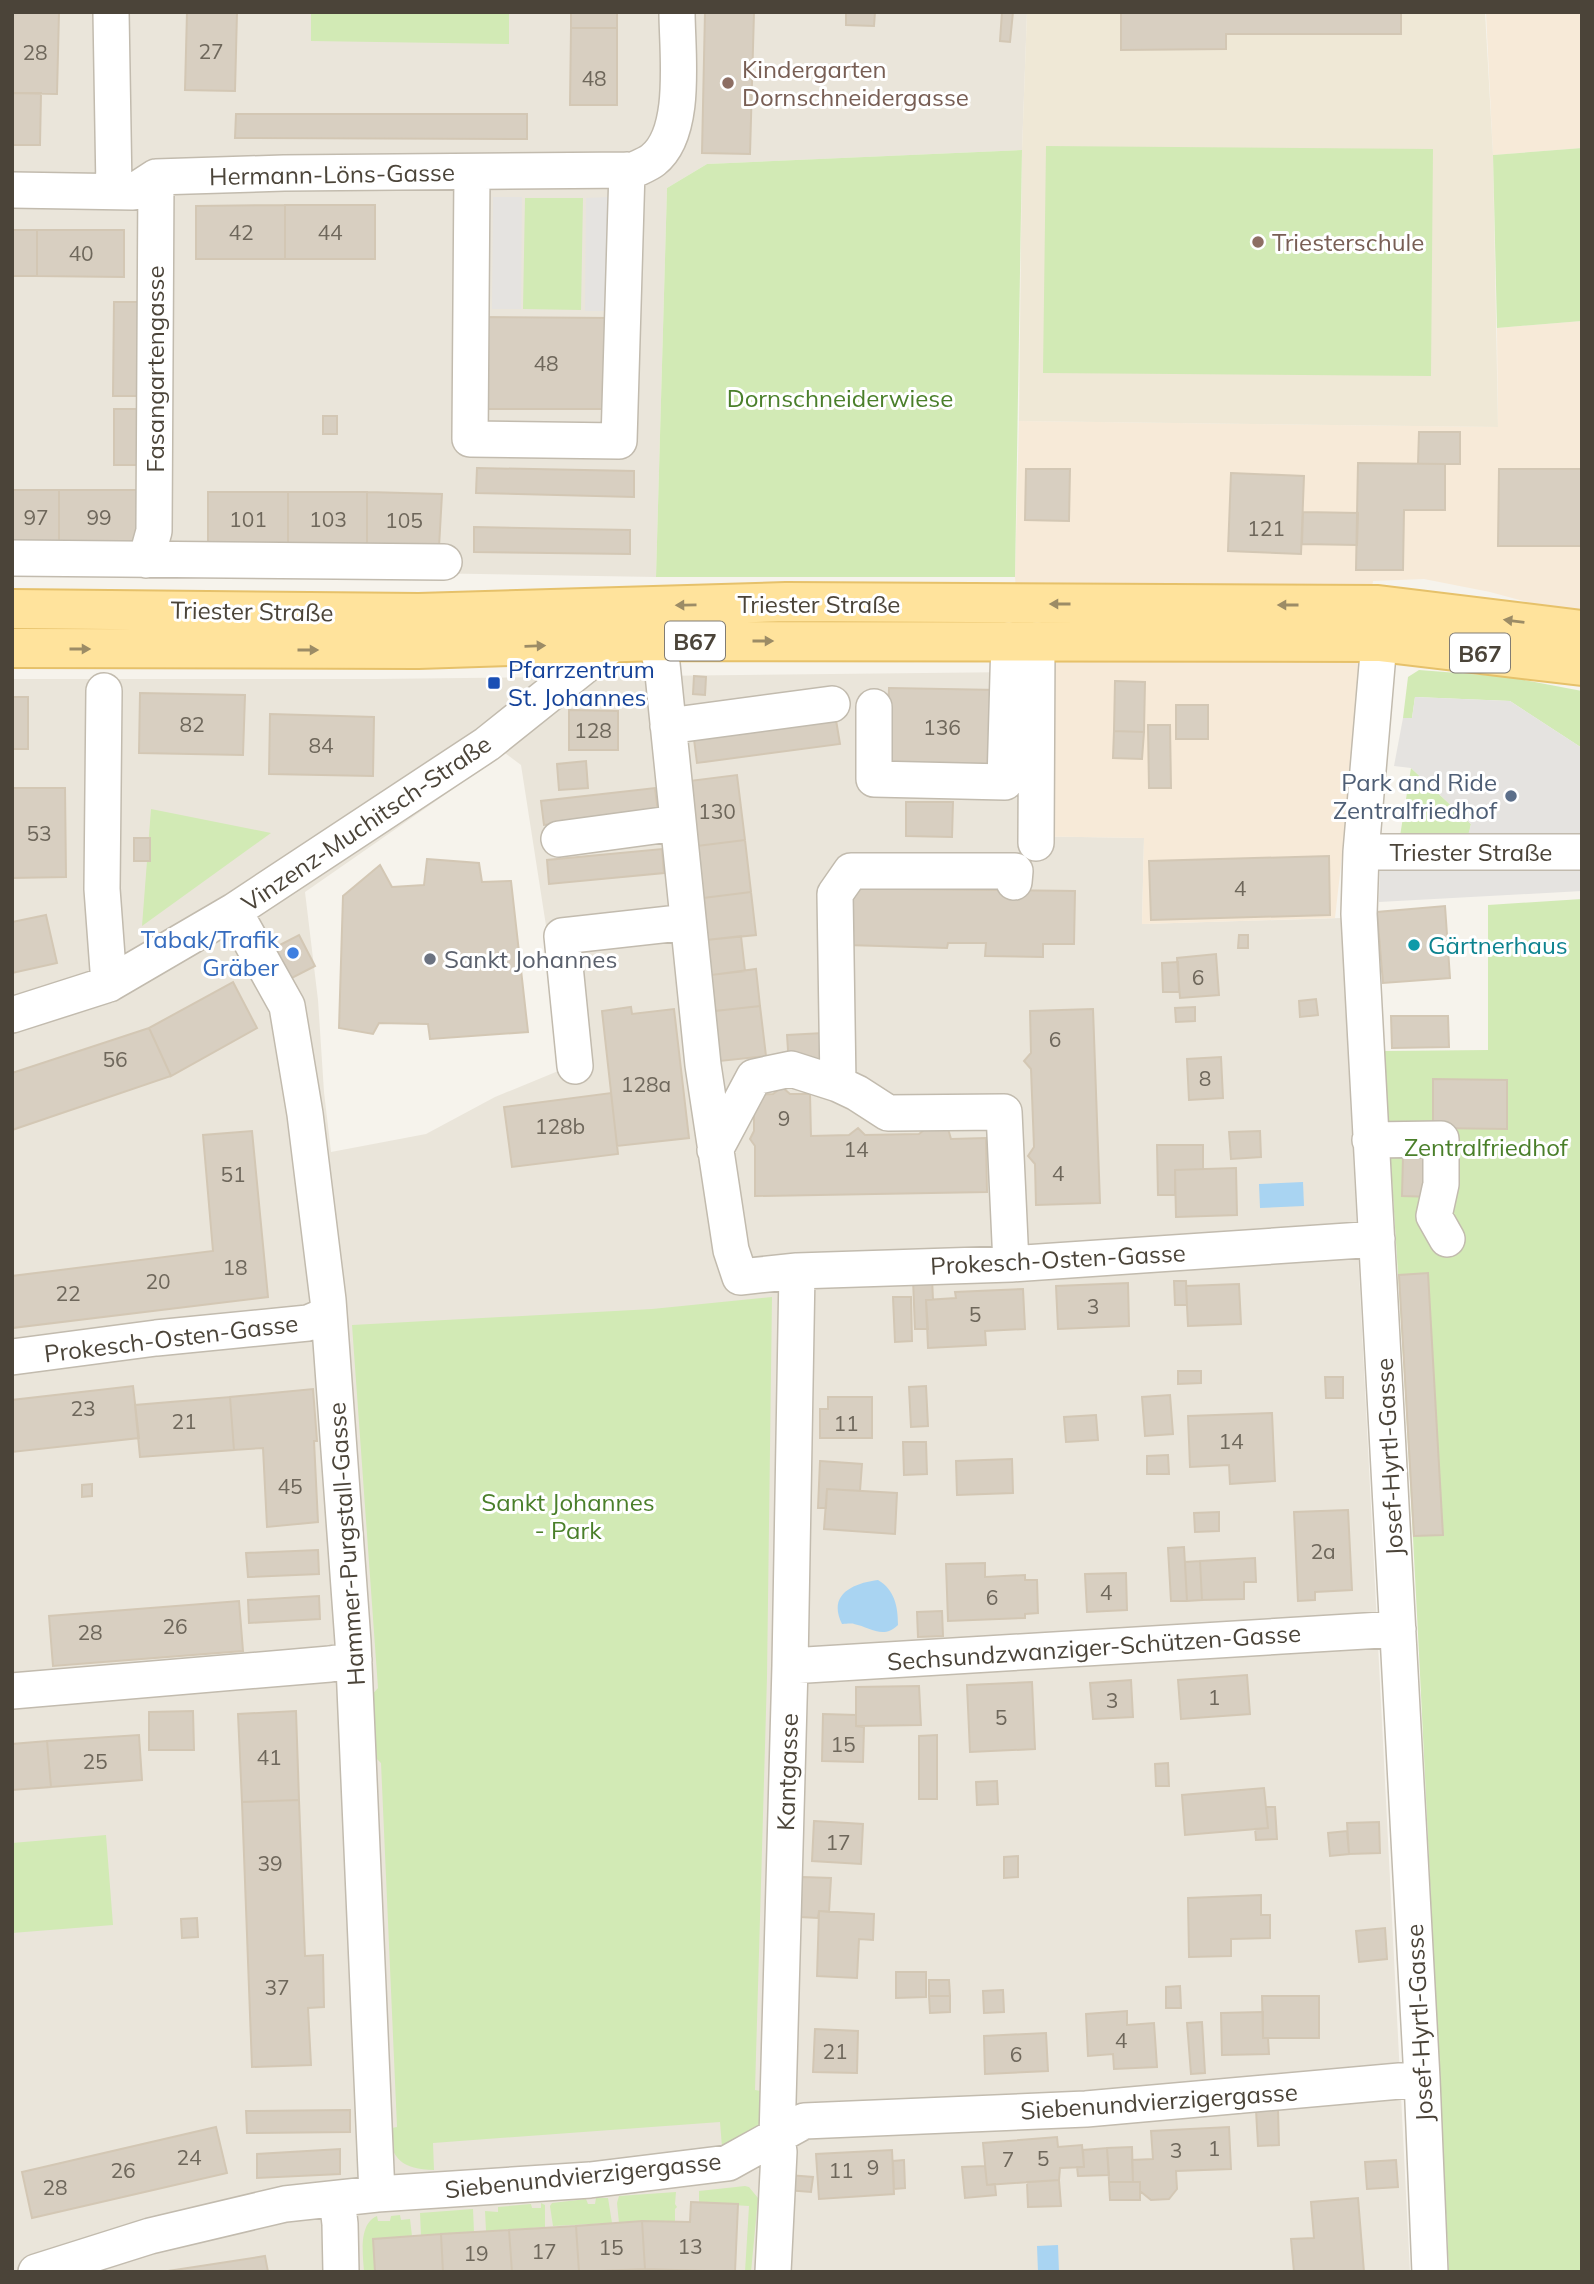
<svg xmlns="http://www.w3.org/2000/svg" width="1594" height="2284" font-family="Mulish,sans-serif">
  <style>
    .residential { fill: #eae5da; fill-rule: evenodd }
    .commercial { fill: #f7ead8 }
    .education { fill: #efe8d6 }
    .green { fill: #d2eab5 }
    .parking { fill: #e5e3e0 }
    .water { fill: #a9d4f2 }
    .building { fill: #d8cfc1; stroke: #d3c7b4; stroke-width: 2 }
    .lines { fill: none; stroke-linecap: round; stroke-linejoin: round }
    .minor-casing { stroke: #c2bbae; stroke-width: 38 }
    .major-casing { stroke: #e6c16a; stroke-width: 42 }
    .minor { stroke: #fff; stroke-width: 35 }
    .major { stroke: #ffe39c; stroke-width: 38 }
    .oneway { fill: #9c8c66 }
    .education-dot { fill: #8d6e63; stroke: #fff; stroke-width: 2.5 }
    .transit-dot { fill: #1a4fb4; stroke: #fff; stroke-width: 2.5 }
    .service-dot { fill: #5c6f8a; stroke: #fff; stroke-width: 2.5 }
    .culture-dot { fill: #0f9aa8; stroke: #fff; stroke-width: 2.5 }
    .shop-dot { fill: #3f7fe0; stroke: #fff; stroke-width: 2.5 }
    .worship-dot { fill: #6b7280; stroke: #fff; stroke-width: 2.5 }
    .labels { text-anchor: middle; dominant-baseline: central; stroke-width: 6; stroke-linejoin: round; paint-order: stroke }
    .number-label { font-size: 21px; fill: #6e675b }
    .shield { fill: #fff; stroke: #817c74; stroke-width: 2 }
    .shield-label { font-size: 23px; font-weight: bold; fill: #4b4439 }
    .education-label { font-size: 24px; fill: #785e54; stroke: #fff; text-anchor: start }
    .street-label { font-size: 24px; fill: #4b4439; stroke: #fff }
    .park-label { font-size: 24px; fill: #4a7f2a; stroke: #fff }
    .transit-label { font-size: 24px; fill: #164399; stroke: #fff; text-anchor: start }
    .service-label { font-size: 24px; fill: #4e5e75; stroke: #fff; text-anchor: end }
    .shop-label { font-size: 24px; fill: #366cbe; stroke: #fff; text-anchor: end }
    .culture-label { font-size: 24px; fill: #0d838f; stroke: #fff; text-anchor: start }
    .worship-label { font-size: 24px; fill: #5b616d; stroke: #fff; text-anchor: start }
  </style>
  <rect width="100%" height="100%" fill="#f6f3ec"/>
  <path class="residential" d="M12,12H1027L1022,150L707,164L667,188L656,577L12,566Z
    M1022,672L1017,836L1144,838L1142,924L1341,918L1410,2272H12V679H376ZM505,753L521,765L568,1067L495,1097L426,1134L331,1152L324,1092L318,1000L305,892Z"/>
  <path class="commercial" d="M1486,12H1582V148L1493,155Z
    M1582,321V610L1553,609L1490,592L1424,579L1373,581L1335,918L1142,924L1144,838L1017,836L1022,672L1015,577L1019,421L1498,427L1497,328Z"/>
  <path class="education" d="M1027,12H1485L1493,155L1498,427L1019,421L1022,150Z"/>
  <path class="green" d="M311,12L509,14V44L311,41Z
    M1046,146L1433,149L1431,376L1043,373Z
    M1582,148V321L1497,328L1493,155Z
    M1022,150L1015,577H656L667,188L707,164Z
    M525,198H583L581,310L523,309Z
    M1419,670L1509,677L1582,691V748L1510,701L1415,697L1412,718H1403L1408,677Z
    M1411,768L1471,824L1469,835L1400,836Z
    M151,809L271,833L142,926Z
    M1582,899V2272H1449C1428,1865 1413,1458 1383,1051L1488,1050V905Z
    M772,1297L767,1677L755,2090L767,2092L760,2128L722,2147L720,2122L433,2143L434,2170C402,2169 392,2160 387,2129L397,2127L381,1763L371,1753L369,1698L378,1688L352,1325L652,1309Z
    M106,1835L113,1925L12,1933V1843Z
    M745,2186L749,2187L758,2198L751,2272H745L749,2206L699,2203V2191Z
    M676,2192L675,2204L677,2207L675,2209V2222L619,2223L617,2203L619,2196Z
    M596,2198H608L612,2223L553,2226L550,2206L552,2203L586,2199L588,2204H595Z
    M541,2203L545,2205V2227L486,2231L485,2211L498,2212V2207L531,2204L532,2208H541Z
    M473,2209L474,2232L421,2235L420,2213Z
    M400,2215L401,2220L410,2219L412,2236L373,2239L375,2272H364C363,2255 358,2224 377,2216L378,2221H390L391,2216Z"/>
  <path class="parking" d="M493,197H522L521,309H492Z
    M608,197L607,311H585L586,198Z
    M1415,697L1510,701L1582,748V891L1379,902L1380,852L1468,835L1471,824L1411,768L1394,766L1403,718H1412Z"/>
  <path class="water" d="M1303,1182L1304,1206L1260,1208L1259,1184Z
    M878,1580C895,1590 898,1607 898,1625C883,1640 870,1627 854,1624C853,1623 843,1624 842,1624C827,1594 854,1583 878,1580Z
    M1058,2245L1059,2272H1038L1037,2246Z"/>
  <path class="building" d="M12,12H59L57,94L12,93Z
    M187,12H237L235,91L185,90Z
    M571,12H617V28H571Z
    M705,12H754L750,154L702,153Z
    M846,12H875L874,26L846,25Z
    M1002,12H1013L1010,42L1000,41Z
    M1121,12H1401V34H1226V49L1121,50Z
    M571,28H617V105H570Z
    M12,93H41L40,145H12Z
    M236,114H527V139L235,138Z
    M285,205V259H196V206Z
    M285,205H375V259H285Z
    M12,230H37V276H12Z
    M37,230H124V277L37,276Z
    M114,302H144V396H113Z
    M481,317L612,318L610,409H480Z
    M114,409H142V465H114Z
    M323,416H337V434H323Z
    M1419,432H1460V464H1418Z
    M1358,463L1445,464V510H1404L1403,570H1356Z
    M477,468L634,471V497L476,493Z
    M1026,469H1070L1069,521L1025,520Z
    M1499,469H1582V546H1498Z
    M1231,473L1304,476L1301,554L1228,551Z
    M12,490H59V544H12Z
    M59,490H140V544H59Z
    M208,492H288V546L208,545Z
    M288,492H367V546H288Z
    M367,492L442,494L439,547L367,546Z
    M1303,512L1358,513L1357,545L1302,544Z
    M474,527L630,530V554L474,552Z
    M694,676L706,677L705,695L693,694Z
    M1115,681L1145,682L1144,732L1114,731Z
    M889,688L998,690L996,766L887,763Z
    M140,693L245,695L243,755L139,753Z
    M12,697H28V749H12Z
    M1176,705H1208V739H1176Z
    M569,710L618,711V750H569Z
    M270,714L374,717L373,776L269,774Z
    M836,720L840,744L697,763L694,739Z
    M1148,725H1170L1171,788H1149Z
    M1114,731L1144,732L1142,759L1113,758Z
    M586,761L588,788L559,790L557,764Z
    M737,775L745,840L697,846L689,781Z
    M12,788H65L66,877L12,878Z
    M655,788L658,812L544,825L541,801Z
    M906,802H953L952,837L906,836Z
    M134,838H150V861H134Z
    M745,840L751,892L703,898L697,846Z
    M662,849L664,873L549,884L547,860Z
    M1329,856L1330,915L1151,920L1149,861Z
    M427,859L479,863L482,882L511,881L528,1032L430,1039L428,1024L379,1023L373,1034L339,1028L343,896L380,865L392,887L424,885Z
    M900,881L907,889L1075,891L1074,944H1043V957L985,956L986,943H948L947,948L847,945L848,889H890Z
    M751,892L756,935L707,940L703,898Z
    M1445,906L1450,978L1383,983L1377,912Z
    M46,915L57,963L12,973V922Z
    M299,935L315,966L290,979L274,948Z
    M1239,935H1248V948H1238Z
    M741,936L745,971L711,975L707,940Z
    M1216,954L1219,995L1180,998L1177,958Z
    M1178,962L1179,992H1163L1162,963Z
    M756,969L760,1006L715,1011L711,975Z
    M233,982L257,1028L171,1076L149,1028Z
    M1316,999L1318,1015L1300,1017L1299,1001Z
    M760,1006L766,1056L720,1061L715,1011Z
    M631,1007L632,1014L674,1009L689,1138L617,1146L602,1011Z
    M1195,1007V1021L1176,1022L1175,1008Z
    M1093,1009L1100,1203L1036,1205L1035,1164L1028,1156L1034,1147L1031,1069L1024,1061L1031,1053L1030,1011Z
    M1391,1016H1448L1449,1047L1392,1048Z
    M149,1028L171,1076L12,1130V1073Z
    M823,1033L824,1064L789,1065L787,1035Z
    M1221,1057L1223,1098L1189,1100L1187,1059Z
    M1433,1079L1507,1080V1129L1433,1128Z
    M782,1087L790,1094H810L811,1136L849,1135L858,1128L865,1135L919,1134L934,1122L947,1125L951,1139L986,1138L987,1192L755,1196V1146L750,1139L754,1131V1095L773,1094Z
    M611,1093L618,1154L512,1167L504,1107Z
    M252,1131L268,1297L12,1328V1276L213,1251L203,1135Z
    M1260,1131L1261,1157L1231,1159L1229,1132Z
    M1157,1145H1203V1169L1175,1170V1195H1158Z
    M1403,1156L1436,1157L1435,1197L1402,1196Z
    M1236,1168L1237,1215L1176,1217L1175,1170Z
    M1428,1273L1443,1535L1414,1536L1399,1275Z
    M932,1278L933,1300H926L928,1329H915L913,1279Z
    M1174,1281H1186L1187,1305H1175Z
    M1128,1283L1129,1326L1058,1329L1056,1286Z
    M1239,1284L1241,1324L1188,1326L1186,1286Z
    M1023,1289L1025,1329L985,1331L986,1345L928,1348L926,1300L956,1298L955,1292Z
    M893,1297H911L912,1341L895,1342Z
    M1178,1371H1201V1383L1178,1384Z
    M1325,1377H1343V1398H1326Z
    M133,1386L139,1438L12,1452V1400Z
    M926,1386L928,1426L911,1427L909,1387Z
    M313,1389L317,1441H314L318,1522L267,1527L263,1448L234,1450L230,1397Z
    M1170,1395L1173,1434L1145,1436L1142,1397Z
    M230,1397L234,1450L140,1457L135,1405Z
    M828,1397H872V1438H820V1409H828Z
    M1272,1413L1275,1481L1230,1484L1229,1465L1190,1467L1188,1416Z
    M1096,1415L1098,1440L1066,1442L1064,1417Z
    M903,1442H926L927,1474L904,1475Z
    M1168,1455L1169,1474H1147V1456Z
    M1012,1459L1013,1493L957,1495L956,1461Z
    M820,1461L862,1464L860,1491L827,1489L826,1508H818Z
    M92,1484V1496L82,1497V1485Z
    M827,1489L897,1493L895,1534L824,1529Z
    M1348,1510L1352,1590L1315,1592V1600L1298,1601L1294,1512Z
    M1219,1512V1531L1195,1532L1194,1513Z
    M1184,1547L1187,1601H1171L1168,1548Z
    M318,1550L319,1574L248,1577L246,1553Z
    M1255,1558L1256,1582H1244V1599L1202,1600L1200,1561Z
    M1200,1561L1202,1600L1187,1601L1185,1562Z
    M985,1563V1577L1025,1575V1580H1037L1038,1613L1025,1614V1618L948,1621L946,1564Z
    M1126,1573L1127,1610L1087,1612L1085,1574Z
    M319,1596L320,1619L249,1623L248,1600Z
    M239,1601L243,1651L53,1666L49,1616Z
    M942,1611L943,1636L918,1637L917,1612Z
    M1247,1675L1250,1714L1181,1719L1178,1680Z
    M1131,1680L1133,1717L1093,1719L1090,1683Z
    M1032,1682L1035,1749L970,1752L967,1685Z
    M919,1686L921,1725L856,1726V1687Z
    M193,1711L194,1750H149V1712Z
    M296,1711L299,1800L242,1802L238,1714Z
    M823,1714L856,1715V1726L864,1727L863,1762L822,1761Z
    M139,1735L142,1780L51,1787L47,1741Z
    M937,1735V1799H919V1736Z
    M47,1741L51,1787L12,1790V1744Z
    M1168,1763L1169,1786H1156L1155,1764Z
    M997,1781L998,1804L977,1805L976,1782Z
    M1264,1788L1268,1828L1185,1835L1182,1795Z
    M299,1800L305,1956L323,1955L324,2007L308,2008L311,2065L252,2067L242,1802Z
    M1266,1807H1275L1277,1839L1256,1840L1255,1829L1268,1828Z
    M814,1821L863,1824L861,1864L812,1861Z
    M1379,1822L1380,1853L1349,1854L1347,1823Z
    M1347,1831L1349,1854L1330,1856L1328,1833Z
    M1018,1856V1877L1004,1878V1857Z
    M802,1877L831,1878L829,1912L819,1911L818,1918L800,1917Z
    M1261,1895V1915H1270V1938L1231,1939V1956L1189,1957L1188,1898Z
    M819,1911L874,1914L873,1940L859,1939L857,1978L817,1976Z
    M197,1918L198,1937L182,1938L181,1919Z
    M1385,1928L1387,1959L1359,1962L1356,1931Z
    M896,1972H926V1997L896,1998Z
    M929,1980H949L950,1996H929Z
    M1180,1986L1181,2008H1166V1987Z
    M1003,1990L1004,2012L984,2013L983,1991Z
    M929,1996H950V2012L930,2013Z
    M1262,1996H1319V2038H1263Z
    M1127,2011V2025L1154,2023L1157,2067L1114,2069L1113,2054L1088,2056L1086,2014Z
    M1263,2012V2038H1268L1269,2054L1222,2055L1221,2013Z
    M1202,2022L1205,2073L1191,2074L1187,2023Z
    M815,2029L858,2031L857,2073L813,2072Z
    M1046,2033L1048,2071L985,2074L984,2036Z
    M1278,2109L1279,2145L1258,2146L1256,2110Z
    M350,2110V2132L247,2133L246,2111Z
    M216,2127L227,2173L32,2218L22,2172Z
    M1229,2127L1231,2169L1176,2171L1177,2189L1169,2199L1151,2200L1140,2191V2182H1133L1132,2160L1153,2159L1151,2131Z
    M1057,2137L1058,2147L1082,2145L1084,2167L1060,2168L1059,2180L987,2185L983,2143Z
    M1132,2147L1133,2182H1109L1107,2148Z
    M1107,2148L1109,2175L1078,2176L1077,2167H1084L1083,2150Z
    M340,2149V2174L257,2178V2154Z
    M892,2150L894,2194L819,2199L816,2154Z
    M904,2160L905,2188L894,2189L893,2161Z
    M1396,2160L1398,2187L1367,2189L1365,2162Z
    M985,2166L987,2185L995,2184L996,2195L965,2198L962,2167Z
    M788,2175L813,2177L811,2192L786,2190Z
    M1059,2180L1061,2206L1028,2207L1027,2182Z
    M1109,2182H1140V2200H1110Z
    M1358,2198L1364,2272H1294L1291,2239L1314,2238L1311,2202Z
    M691,2202L738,2204L735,2272L645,2269L642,2221L690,2222Z
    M642,2221L645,2269L579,2272L576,2226Z
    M576,2226L579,2272H512L509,2230Z
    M509,2230L512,2272H443L441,2234Z
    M441,2234L443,2272H375L373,2239Z
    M265,2256L268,2272L168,2271Z"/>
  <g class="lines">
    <defs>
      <path id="minor" d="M111,12L114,190
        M472,172L470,439L619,441L627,170
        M12,190L133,192L156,177L284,173L634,170C640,167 648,164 653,160C688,133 677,52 677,12
        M12,558L444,562
        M146,560L154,531L156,177
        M655,641L662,664L703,1065L731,1250L740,1277L797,1271L1011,1264L1377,1239
        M1379,642L1361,852L1359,914L1422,2079L1430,2272
        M104,691L102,889L109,984
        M874,707V779L1005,782L1009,640
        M668,726L832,704
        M559,839L677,823
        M1036,843L1037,640
        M1361,852H1582
        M234,911L287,1006L305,1114L328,1300L353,1642L377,2194
        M12,1015L109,984L234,911L487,744L612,644
        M575,1066L562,936L688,922
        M838,1084L835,894L851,871H1015L1014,882
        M1370,1140L1441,1139V1184L1434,1216L1447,1239
        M715,1150L754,1077L791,1069L838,1084L857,1093L888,1113L1004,1112L1011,1264
        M12,1357L156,1338L308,1323L329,1314
        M790,1666L1398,1629
        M12,1691L330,1664L354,1660
        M337,2199L340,2224L341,2272
        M36,2272L150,2236L285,2204L377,2194L590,2180L728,2163L804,2121L1086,2109L1422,2079
        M773,2272L779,2152L777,2138L790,1666L797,1271"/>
      <path id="major" d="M12,609L419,613L786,602L1378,605L1582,630
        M12,648L418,649L655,641L1379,642L1582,666"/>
    </defs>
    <use href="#minor" class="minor-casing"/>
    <use href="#major" class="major-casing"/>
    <use href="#minor" class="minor"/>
    <use href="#major" class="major"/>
  </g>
  <defs><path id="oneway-solid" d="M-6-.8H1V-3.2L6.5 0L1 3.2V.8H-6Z" transform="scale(1.75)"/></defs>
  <g class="oneway">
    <use href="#oneway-solid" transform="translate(1060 604) rotate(-180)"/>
    <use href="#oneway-solid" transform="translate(686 605) rotate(179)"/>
    <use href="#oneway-solid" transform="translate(1288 605) rotate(-180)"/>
    <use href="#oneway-solid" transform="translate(1514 621) rotate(-173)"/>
    <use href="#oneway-solid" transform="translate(763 641)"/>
    <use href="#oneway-solid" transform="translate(535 646) rotate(-2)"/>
    <use href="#oneway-solid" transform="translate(80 649)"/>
    <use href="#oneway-solid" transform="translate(308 650)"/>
  </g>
  <g class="education-dot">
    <circle cx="728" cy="83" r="7"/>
    <circle cx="1258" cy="242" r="7"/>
  </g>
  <rect class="transit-dot" x="487" y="676" width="14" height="14" rx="3.5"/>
  <circle class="service-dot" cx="1511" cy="796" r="7"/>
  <circle class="culture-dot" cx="1414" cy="945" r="7"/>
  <circle class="shop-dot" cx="293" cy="953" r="7"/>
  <circle class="worship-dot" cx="430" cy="959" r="7"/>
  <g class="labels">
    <g class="number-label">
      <text x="211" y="51">27</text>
      <text x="35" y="52">28</text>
      <text x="594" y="78">48</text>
      <text x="241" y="232">42</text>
      <text x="330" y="232">44</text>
      <text x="81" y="253">40</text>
      <text x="546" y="363">48</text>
      <text x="36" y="517">97</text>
      <text x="99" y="517">99</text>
      <text x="248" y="519">101</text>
      <text x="328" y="519">103</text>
      <text x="404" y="520">105</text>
      <text x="1266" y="528">121</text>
      <text x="192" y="724">82</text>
      <text x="942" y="727">136</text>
      <text x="593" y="730">128</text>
      <text x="321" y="745">84</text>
      <text x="717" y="811">130</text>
      <text x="39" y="833">53</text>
      <text x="1240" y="888">4</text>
      <text x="1198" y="977">6</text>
      <text x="1055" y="1039">6</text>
      <text x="115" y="1059">56</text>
      <text x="1205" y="1078">8</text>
      <text x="646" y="1084">128a</text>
      <text x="784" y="1118">9</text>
      <text x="560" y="1126">128b</text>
      <text x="856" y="1149">14</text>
      <text x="1058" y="1173">4</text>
      <text x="233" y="1174">51</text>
      <text x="235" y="1267">18</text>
      <text x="158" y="1281">20</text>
      <text x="68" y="1293">22</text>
      <text x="1093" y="1306">3</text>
      <text x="975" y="1314">5</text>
      <text x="83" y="1408">23</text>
      <text x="184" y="1421">21</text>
      <text x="846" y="1423">11</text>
      <text x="1231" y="1441">14</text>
      <text x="290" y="1486">45</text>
      <text x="1323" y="1551">2a</text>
      <text x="1106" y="1592">4</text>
      <text x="992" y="1597">6</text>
      <text x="175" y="1626">26</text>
      <text x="90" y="1632">28</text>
      <text x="1214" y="1697">1</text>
      <text x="1112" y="1700">3</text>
      <text x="1001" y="1717">5</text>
      <text x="843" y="1744">15</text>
      <text x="269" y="1757">41</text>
      <text x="95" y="1761">25</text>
      <text x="838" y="1842">17</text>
      <text x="270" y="1863">39</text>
      <text x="277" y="1987">37</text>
      <text x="1121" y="2040">4</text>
      <text x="835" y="2051">21</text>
      <text x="1016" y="2054">6</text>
      <text x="1214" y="2148">1</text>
      <text x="1176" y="2150">3</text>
      <text x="189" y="2157">24</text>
      <text x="1043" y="2158">5</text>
      <text x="1008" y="2159">7</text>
      <text x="873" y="2167">9</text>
      <text x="123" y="2170">26</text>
      <text x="841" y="2170">11</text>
      <text x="55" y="2187">28</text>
      <text x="690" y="2246">13</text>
      <text x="611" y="2247">15</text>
      <text x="544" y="2251">17</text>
      <text x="476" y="2253">19</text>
    </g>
    <g class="shield">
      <rect x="665" y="621.5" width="60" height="39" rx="5"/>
      <rect x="1450" y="633.5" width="60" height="39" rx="5"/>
    </g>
    <g class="shield-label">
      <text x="695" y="641">B67</text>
      <text x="1480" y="653">B67</text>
    </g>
    <g class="education-label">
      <text x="742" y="69">Kindergarten<tspan x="742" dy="28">Dornschneidergasse</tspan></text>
      <text x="1272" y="242">Triesterschule</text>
    </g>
    <g class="street-label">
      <text transform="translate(332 174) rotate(-1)">Hermann-Löns-Gasse</text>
      <text transform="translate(155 369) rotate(-90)">Fasangartengasse</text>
      <text x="819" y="604">Triester Straße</text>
      <text transform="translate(252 611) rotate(1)">Triester Straße</text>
      <text transform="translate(366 823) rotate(-34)">Vinzenz-Muchitsch-Straße</text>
      <text x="1471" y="852">Triester Straße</text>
      <text transform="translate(1058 1259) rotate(-3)">Prokesch-Osten-Gasse</text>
      <text transform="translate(171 1338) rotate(-7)">Prokesch-Osten-Gasse</text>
      <text transform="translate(1389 1457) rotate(-93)">Josef-Hyrtl-Gasse</text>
      <text transform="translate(346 1544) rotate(-94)">Hammer-Purgstall-Gasse</text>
      <text transform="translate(1094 1647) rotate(-4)">Sechsundzwanziger-Schützen-Gasse</text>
      <text transform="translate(787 1772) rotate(-88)">Kantgasse</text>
      <text transform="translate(1419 2023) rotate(-93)">Josef-Hyrtl-Gasse</text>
      <text transform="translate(1159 2101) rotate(-4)">Siebenundvierzigergasse</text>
      <text transform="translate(583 2175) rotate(-6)">Siebenundvierzigergasse</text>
    </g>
    <g class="park-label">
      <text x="840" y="398">Dornschneiderwiese</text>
      <text x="1486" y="1147">Zentralfriedhof</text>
      <text x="568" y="1502">Sankt Johannes<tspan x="568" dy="28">- Park</tspan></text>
    </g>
    <g class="transit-label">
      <text x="508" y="669">Pfarrzentrum<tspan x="508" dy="28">St. Johannes</tspan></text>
    </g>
    <g class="service-label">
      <text x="1497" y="782">Park and Ride<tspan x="1497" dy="28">Zentralfriedhof</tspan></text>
    </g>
    <g class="shop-label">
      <text x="279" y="939">Tabak/Trafik<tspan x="279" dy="28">Gräber</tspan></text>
    </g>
    <g class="culture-label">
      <text x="1428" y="945">Gärtnerhaus</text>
    </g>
    <g class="worship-label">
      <text x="444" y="959">Sankt Johannes</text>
    </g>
  </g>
  <rect width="1594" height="2284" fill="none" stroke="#4b4439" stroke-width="28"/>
</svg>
